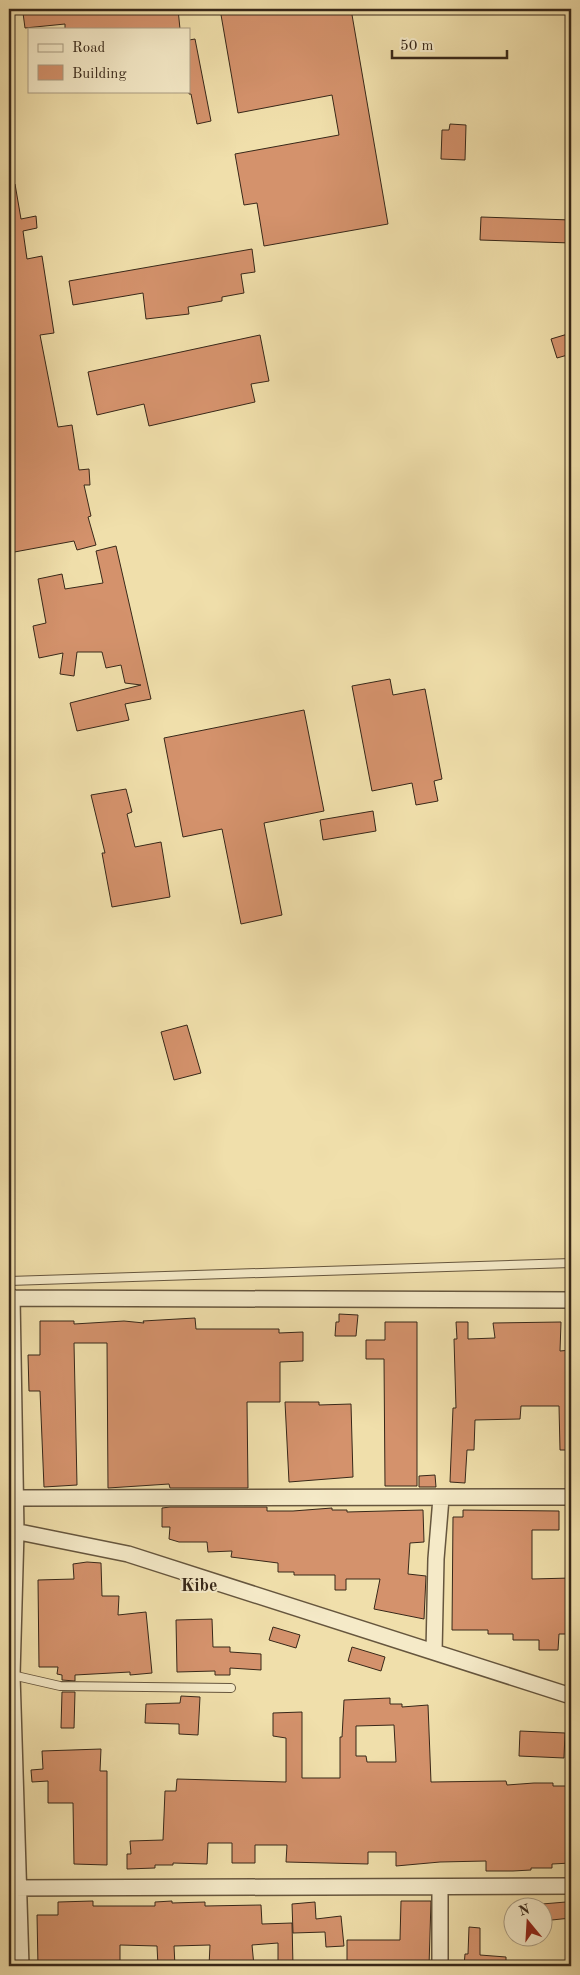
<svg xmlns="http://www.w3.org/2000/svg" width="580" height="1975" font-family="'Old Standard TT',serif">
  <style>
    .building { fill: #d4926c; stroke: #382819; fill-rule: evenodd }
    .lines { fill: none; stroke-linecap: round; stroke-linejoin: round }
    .lane-casing { stroke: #66563e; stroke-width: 10 }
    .street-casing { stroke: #66563e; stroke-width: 18 }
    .lane { stroke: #f5eac8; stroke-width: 8 }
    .street { stroke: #f5eac8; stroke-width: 15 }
    .labels { text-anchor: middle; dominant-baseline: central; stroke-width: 4; stroke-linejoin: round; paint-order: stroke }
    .quarter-label { font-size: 18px; font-weight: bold; fill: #382819; stroke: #f5eac8 }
  </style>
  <rect width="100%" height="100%" fill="#f0dfab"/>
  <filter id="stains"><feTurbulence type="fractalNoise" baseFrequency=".004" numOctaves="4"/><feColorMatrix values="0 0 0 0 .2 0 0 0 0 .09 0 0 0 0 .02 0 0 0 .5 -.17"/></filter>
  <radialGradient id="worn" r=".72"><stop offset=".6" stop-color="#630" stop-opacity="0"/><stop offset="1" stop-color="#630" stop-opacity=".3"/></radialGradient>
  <path class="building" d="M86,9H178L180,29H65V24L25,28L23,13Z
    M220,9H351L388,224L264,246L257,203L244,205L235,154L339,135L332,95L238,113Z
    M195,39L211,121L197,124L191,94H189V40Z
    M450,124L466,125L465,160L441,159L442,130H449Z
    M9,184H15L21,219L36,216L37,228L23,231L27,259L42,256L54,333L40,335L58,427L72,425L79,470L89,469L90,485H84L91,516L88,517L96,545L77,550L74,541L9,553Z
    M481,217L571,220V243L480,240Z
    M252,249L255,272L241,274L244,293L222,297V301L188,307L189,314L146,319L143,293L73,305L69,281Z
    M571,333V354L557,358L551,339Z
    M260,335L269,381L251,384L255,402L149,426L144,404L97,415L88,372Z
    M116,546L151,699L125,704L129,720L77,731L70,703L141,685L125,683L121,665L106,668L102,652H77L74,676L60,674L63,653L39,658L33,626L46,623L38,579L62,574L65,589L103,583L96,551Z
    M390,679L393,695L425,689L442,779L434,781L438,801L416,805L412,783L372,791L352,686Z
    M304,710L324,811L264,823L282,915L241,924L222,829L183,837L164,738Z
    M126,789L132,812L127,814L135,847L161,842L170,897L112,907L102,853H105L91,795Z
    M373,811L376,831L323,840L320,820Z
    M187,1025L201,1073L174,1080L161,1032Z
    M339,1314L358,1315L356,1336H335L336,1322H339Z
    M195,1318L196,1329H279V1333L303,1332V1361L280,1362V1402H247L248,1488H170L169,1484L108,1488L107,1343H74L77,1485L44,1487L40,1391H29L28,1355H40V1321H74V1324L124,1321L144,1323L143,1321Z
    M385,1322H417V1486H385L384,1359H366V1340H385Z
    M456,1322H468V1339L495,1338L493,1323L561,1322L560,1351L571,1350V1450H560L559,1406H521L520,1419L475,1420L474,1450H467L465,1483L450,1482L453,1408H456L454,1339H457Z
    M285,1402H319V1405L351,1404L353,1477L289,1482Z
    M435,1475L436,1487H419V1476Z
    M170,1507H267V1511H293L332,1508V1510H347V1512L423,1510L424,1542L410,1543L408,1574L426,1576L424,1619L374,1609L380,1579H346V1590H335V1575H294V1572H278V1563L231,1557L232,1551L208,1552L207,1542H179L169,1539L170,1527H162V1508Z
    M463,1510L559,1511V1530H532V1579L571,1578V1634H559L558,1650H539V1640H513V1634H488V1630H452L453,1517H463Z
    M87,1562L101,1563L102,1596H119L118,1615L146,1612L152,1673L130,1675V1672L75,1675V1681L62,1680V1675L57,1674L58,1667H39L38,1580L74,1579L73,1564Z
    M212,1619L213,1647H230V1652L261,1654V1670L230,1668V1675H215V1671L177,1672L176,1620Z
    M273,1627L300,1635L296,1648L269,1640Z
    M352,1647L385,1657L381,1671L348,1661Z
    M62,1692H75L74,1728H61Z
    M181,1696L200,1697L198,1735L179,1734V1724L145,1723L146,1704L180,1703Z
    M390,1698V1704H402V1707L428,1705L431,1782L506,1781L507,1785L534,1783H553V1786H571V1863L552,1864V1868H531V1870L513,1871H486V1861L440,1862L396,1866V1852H368V1864L286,1862L287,1845H255V1863H232V1843H208L207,1864L173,1863V1865H155V1868L127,1869V1854H131L130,1841L163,1840L165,1791H176L177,1779L286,1782V1738L273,1736V1713L302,1712V1778H340V1737H342L344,1700ZM394,1725L396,1762H367L366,1756H356V1726Z
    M520,1731L565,1733L564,1758L519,1756Z
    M101,1749L100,1771H107V1865L74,1864L73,1803H48V1781L32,1782L31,1770L43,1769L42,1751Z
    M93,1901V1906H155V1902L172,1901V1903L205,1902V1906L261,1905L262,1924L292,1923L293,1966H278V1943L252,1945L254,1966H209L210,1945L174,1946L175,1966H158L157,1946L120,1945V1966H38L37,1915H58V1902Z
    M401,1901H431L429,1966H347V1940H400Z
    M315,1902L316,1919L341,1916L344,1946L326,1947L325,1932L293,1933L292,1904Z
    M566,1902V1906H571V1918L542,1921V1904Z
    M469,1927L480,1928V1955L506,1957V1966H464L465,1954H468Z"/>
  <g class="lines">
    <defs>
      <path id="lane" d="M9,41V9
        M9,1281L571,1263
        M12,1675L60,1686L231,1688"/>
      <path id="street" d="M12,1297L16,1531L12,1675L21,1966
        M9,1298L571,1300
        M15,1498L571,1497
        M9,1530L128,1554L571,1696
        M434,1652L436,1559L441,1498
        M9,1888L571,1886
        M440,1966V1887"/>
    </defs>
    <use href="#lane" class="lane-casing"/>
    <use href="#street" class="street-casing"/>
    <use href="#lane" class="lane"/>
    <use href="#street" class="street"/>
  </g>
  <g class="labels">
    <g class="quarter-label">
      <text x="199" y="1586">Kibe</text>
    </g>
  </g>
  <rect width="580" height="1975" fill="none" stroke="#f0dfab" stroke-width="30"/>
  <rect x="10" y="10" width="560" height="1955" fill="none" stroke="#382819" stroke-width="2.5"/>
  <rect x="15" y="15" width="550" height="1945" fill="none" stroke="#382819"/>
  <rect x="28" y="28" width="162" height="65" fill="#f5eac8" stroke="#a99c82"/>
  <rect x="38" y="44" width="25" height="8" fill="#f5eac8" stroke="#a99c82"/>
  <text x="72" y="52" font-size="15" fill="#382819">Road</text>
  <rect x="38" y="65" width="25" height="15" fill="#d4926c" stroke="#a99c82"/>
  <text x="72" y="78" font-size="15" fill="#382819">Building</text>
  <g transform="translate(528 1922) rotate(342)"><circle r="24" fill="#f5eac8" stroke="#a99c82"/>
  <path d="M0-4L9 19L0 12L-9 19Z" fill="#8f2418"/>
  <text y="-8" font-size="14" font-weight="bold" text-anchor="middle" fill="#382819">N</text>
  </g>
  <path d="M392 50v8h115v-8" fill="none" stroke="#382819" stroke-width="2.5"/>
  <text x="400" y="50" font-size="15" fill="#382819" stroke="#f5eac8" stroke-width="4" paint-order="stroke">50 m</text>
  <rect width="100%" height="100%" filter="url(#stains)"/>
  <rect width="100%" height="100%" fill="url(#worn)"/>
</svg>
